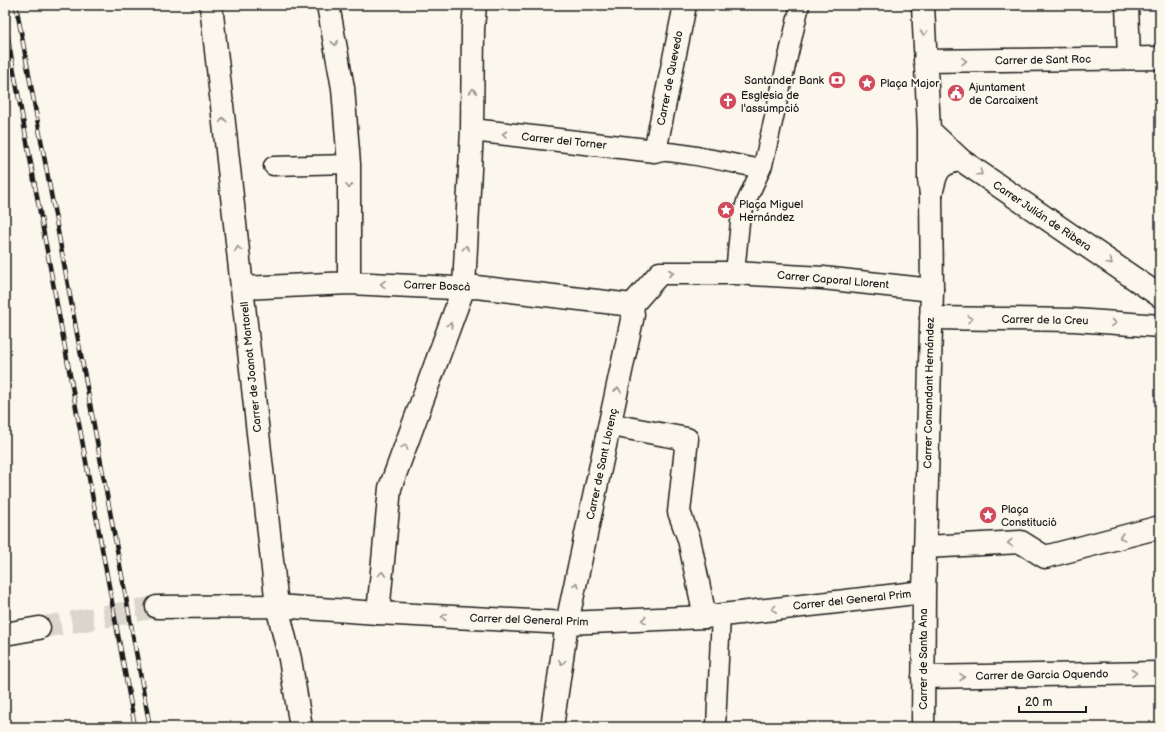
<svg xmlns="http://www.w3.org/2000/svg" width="1165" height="732" font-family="'Balsamiq Sans',sans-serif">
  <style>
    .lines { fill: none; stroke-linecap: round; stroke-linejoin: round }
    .tertiary-tunnel { stroke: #dad6cd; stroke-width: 22; stroke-dasharray: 22 11; stroke-linecap: butt }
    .pedestrian-casing { stroke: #1c1c1c; stroke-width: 21 }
    .minor-casing { stroke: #1c1c1c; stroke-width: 25 }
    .tertiary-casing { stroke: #1c1c1c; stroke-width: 25 }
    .pedestrian { stroke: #fbf7ec; stroke-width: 18 }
    .minor { stroke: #fbf7ec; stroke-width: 22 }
    .tertiary { stroke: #fbf7ec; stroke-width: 22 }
    .rail-casing { stroke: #1c1c1c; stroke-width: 4.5 }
    .rail { stroke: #fbf7ec; stroke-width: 3; stroke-dasharray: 9; stroke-linecap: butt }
    .oneway { stroke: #97948e }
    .labels { text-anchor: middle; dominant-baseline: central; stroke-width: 4; stroke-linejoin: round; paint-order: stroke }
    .street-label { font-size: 11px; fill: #1c1c1c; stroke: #fbf7ec }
    .poi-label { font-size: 11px; fill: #1c1c1c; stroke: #fbf7ec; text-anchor: start }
  </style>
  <rect width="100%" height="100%" fill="#fbf7ec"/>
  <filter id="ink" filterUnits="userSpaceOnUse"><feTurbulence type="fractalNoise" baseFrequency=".025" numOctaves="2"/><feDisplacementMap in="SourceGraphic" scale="8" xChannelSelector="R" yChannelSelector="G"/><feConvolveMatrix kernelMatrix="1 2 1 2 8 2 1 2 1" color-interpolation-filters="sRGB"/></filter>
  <g filter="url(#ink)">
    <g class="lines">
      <path class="tertiary-tunnel" d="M39,628L157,607"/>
      <defs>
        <path id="pedestrian" d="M655,151C691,153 726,162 761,169
          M273,166L349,164
          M735,273L740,222L746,202L763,165L800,5
          M716,727L721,614"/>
        <path id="minor" d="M211,5L277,606L290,659L301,727
          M328,5L343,88L349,164V283
          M1127,5L1129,58
          M925,61L1160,58
          M472,130L655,151L685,5
          M931,195C936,173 936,164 961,160
          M242,288L349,283L454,288L476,287L632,305
          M632,305L660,273H735L823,278L932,290
          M931,318L1074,320L1160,326
          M611,425L687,439L679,512L689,539L705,617
          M925,547L1021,542L1045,557L1160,527
          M378,613L390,488L464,287L472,130L473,29L475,5
          M923,677L1160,673
          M552,727L567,623L633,315L632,305"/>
        <path id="tertiary" d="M929,130L961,160L1160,296
          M157,607L277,606L378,613L567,623L705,617L924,592
          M5,634L39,628
          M923,727L924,592L932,290L931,195L929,179V130L923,5"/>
      </defs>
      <use href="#pedestrian" class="pedestrian-casing"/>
      <use href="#minor" class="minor-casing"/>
      <use href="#tertiary" class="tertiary-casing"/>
      <use href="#pedestrian" class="pedestrian"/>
      <use href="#minor" class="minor"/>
      <use href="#tertiary" class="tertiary"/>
      <defs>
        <path id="rail" d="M16,5L150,727
          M5,23L135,727"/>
      </defs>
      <use href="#rail" class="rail-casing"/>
      <use href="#rail" class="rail"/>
    </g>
    <defs><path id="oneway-chevron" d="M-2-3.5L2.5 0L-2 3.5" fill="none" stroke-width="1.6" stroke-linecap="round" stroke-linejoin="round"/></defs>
    <g class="oneway">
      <use href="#oneway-chevron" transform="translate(924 33) rotate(88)"/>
      <use href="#oneway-chevron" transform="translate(335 43) rotate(80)"/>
      <use href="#oneway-chevron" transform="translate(964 61) rotate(-1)"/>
      <use href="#oneway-chevron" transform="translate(473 91) rotate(-90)"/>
      <use href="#oneway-chevron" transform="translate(223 120) rotate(-96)"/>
      <use href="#oneway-chevron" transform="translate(505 134) rotate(-174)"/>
      <use href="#oneway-chevron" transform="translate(980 173) rotate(34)"/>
      <use href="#oneway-chevron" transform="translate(349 186) rotate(90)"/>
      <use href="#oneway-chevron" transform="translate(466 248) rotate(-87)"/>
      <use href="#oneway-chevron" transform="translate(238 249) rotate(-96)"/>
      <use href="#oneway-chevron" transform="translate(1110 262) rotate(35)"/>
      <use href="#oneway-chevron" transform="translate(671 273)"/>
      <use href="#oneway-chevron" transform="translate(383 284) rotate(-177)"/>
      <use href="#oneway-chevron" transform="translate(970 319) rotate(1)"/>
      <use href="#oneway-chevron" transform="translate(1114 323) rotate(4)"/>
      <use href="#oneway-chevron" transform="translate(450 325) rotate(-70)"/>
      <use href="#oneway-chevron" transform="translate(618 390) rotate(-78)"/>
      <use href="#oneway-chevron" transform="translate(405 447) rotate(-70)"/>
      <use href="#oneway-chevron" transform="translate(1122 537) rotate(165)"/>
      <use href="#oneway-chevron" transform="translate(1010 543) rotate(177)"/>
      <use href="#oneway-chevron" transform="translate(382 574) rotate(-85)"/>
      <use href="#oneway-chevron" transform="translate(576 585) rotate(-78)"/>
      <use href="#oneway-chevron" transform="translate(774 609) rotate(174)"/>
      <use href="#oneway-chevron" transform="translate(444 617) rotate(-177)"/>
      <use href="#oneway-chevron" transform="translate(644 620) rotate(177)"/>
      <use href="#oneway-chevron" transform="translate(562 662) rotate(98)"/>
      <use href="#oneway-chevron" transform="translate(1134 673) rotate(-1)"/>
      <use href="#oneway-chevron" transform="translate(962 677) rotate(-1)"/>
    </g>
  </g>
  <defs>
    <symbol id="bank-disc" viewBox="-11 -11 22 22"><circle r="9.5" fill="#d1495b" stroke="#fbf7ec"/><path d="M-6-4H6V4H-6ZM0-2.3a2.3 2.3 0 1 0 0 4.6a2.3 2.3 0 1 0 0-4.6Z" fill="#fff"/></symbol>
    <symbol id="sight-disc" viewBox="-11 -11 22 22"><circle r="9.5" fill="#d1495b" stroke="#fbf7ec"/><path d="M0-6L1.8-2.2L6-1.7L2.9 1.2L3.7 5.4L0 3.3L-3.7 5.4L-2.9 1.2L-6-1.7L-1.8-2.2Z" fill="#fff"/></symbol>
    <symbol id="civic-disc" viewBox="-11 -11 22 22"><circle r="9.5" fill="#d1495b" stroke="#fbf7ec"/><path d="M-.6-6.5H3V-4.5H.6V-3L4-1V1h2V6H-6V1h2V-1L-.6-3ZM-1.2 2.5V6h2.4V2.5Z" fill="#fff"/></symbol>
    <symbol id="church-disc" viewBox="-11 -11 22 22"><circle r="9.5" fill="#d1495b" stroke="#fbf7ec"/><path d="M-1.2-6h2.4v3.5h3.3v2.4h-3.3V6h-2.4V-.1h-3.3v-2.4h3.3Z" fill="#fff"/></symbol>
  </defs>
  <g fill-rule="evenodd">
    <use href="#bank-disc" x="827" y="70" width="20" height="20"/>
    <use href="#sight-disc" x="857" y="73" width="20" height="20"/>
    <use href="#civic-disc" x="946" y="83" width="20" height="20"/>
    <use href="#church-disc" x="718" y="91" width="20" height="20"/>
    <use href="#sight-disc" x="716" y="200" width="20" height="20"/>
    <use href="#sight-disc" x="978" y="505" width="20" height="20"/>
  </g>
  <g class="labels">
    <g class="street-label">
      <text transform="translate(1043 60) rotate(-1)">Carrer de Sant Roc</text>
      <text transform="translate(670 78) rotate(-79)">Carrer de Quevedo</text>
      <text transform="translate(564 141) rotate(6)">Carrer del Torner</text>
      <text transform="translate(1042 216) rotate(34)">Carrer Julián de Ribera</text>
      <text transform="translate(833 280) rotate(5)">Carrer Caporal Llorent</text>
      <text transform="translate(437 286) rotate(2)">Carrer Boscà</text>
      <text transform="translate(1045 320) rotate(1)">Carrer de la Creu</text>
      <text transform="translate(251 367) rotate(-96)">Carrer de Joanot Martorell</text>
      <text transform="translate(929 393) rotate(-89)">Carrer Comandant Hernández</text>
      <text transform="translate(602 464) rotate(-78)">Carrer de Sant Llorenç</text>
      <text transform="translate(852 600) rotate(-6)">Carrer del General Prim</text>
      <text transform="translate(529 620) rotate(2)">Carrer del General Prim</text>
      <text transform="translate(923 659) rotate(-90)">Carrer de Santa Ana</text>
      <text transform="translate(1042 675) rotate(-1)">Carrer de Garcia Oquendo</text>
    </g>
    <g class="poi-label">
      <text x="824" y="80" text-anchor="end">Santander Bank</text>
      <text x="880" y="83">Plaça Major</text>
      <text x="969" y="87">Ajuntament<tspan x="969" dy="13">de Carcaixent</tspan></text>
      <text x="741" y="95">Esglesia de<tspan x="741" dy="13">l'assumpció</tspan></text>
      <text x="739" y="204">Plaça Miguel<tspan x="739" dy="13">Hernández</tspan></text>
      <text x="1001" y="509">Plaça<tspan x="1001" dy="13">Constitució</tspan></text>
    </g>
  </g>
  <rect width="1165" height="732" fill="none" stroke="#fbf7ec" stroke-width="20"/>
  <rect x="10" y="10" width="1145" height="712" fill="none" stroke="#1c1c1c" stroke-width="1.5" filter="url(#ink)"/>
  <path d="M1019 706v6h67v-6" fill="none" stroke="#1c1c1c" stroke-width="2"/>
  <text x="1025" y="706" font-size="12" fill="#1c1c1c" stroke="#fbf7ec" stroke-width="3" paint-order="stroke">20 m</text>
</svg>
